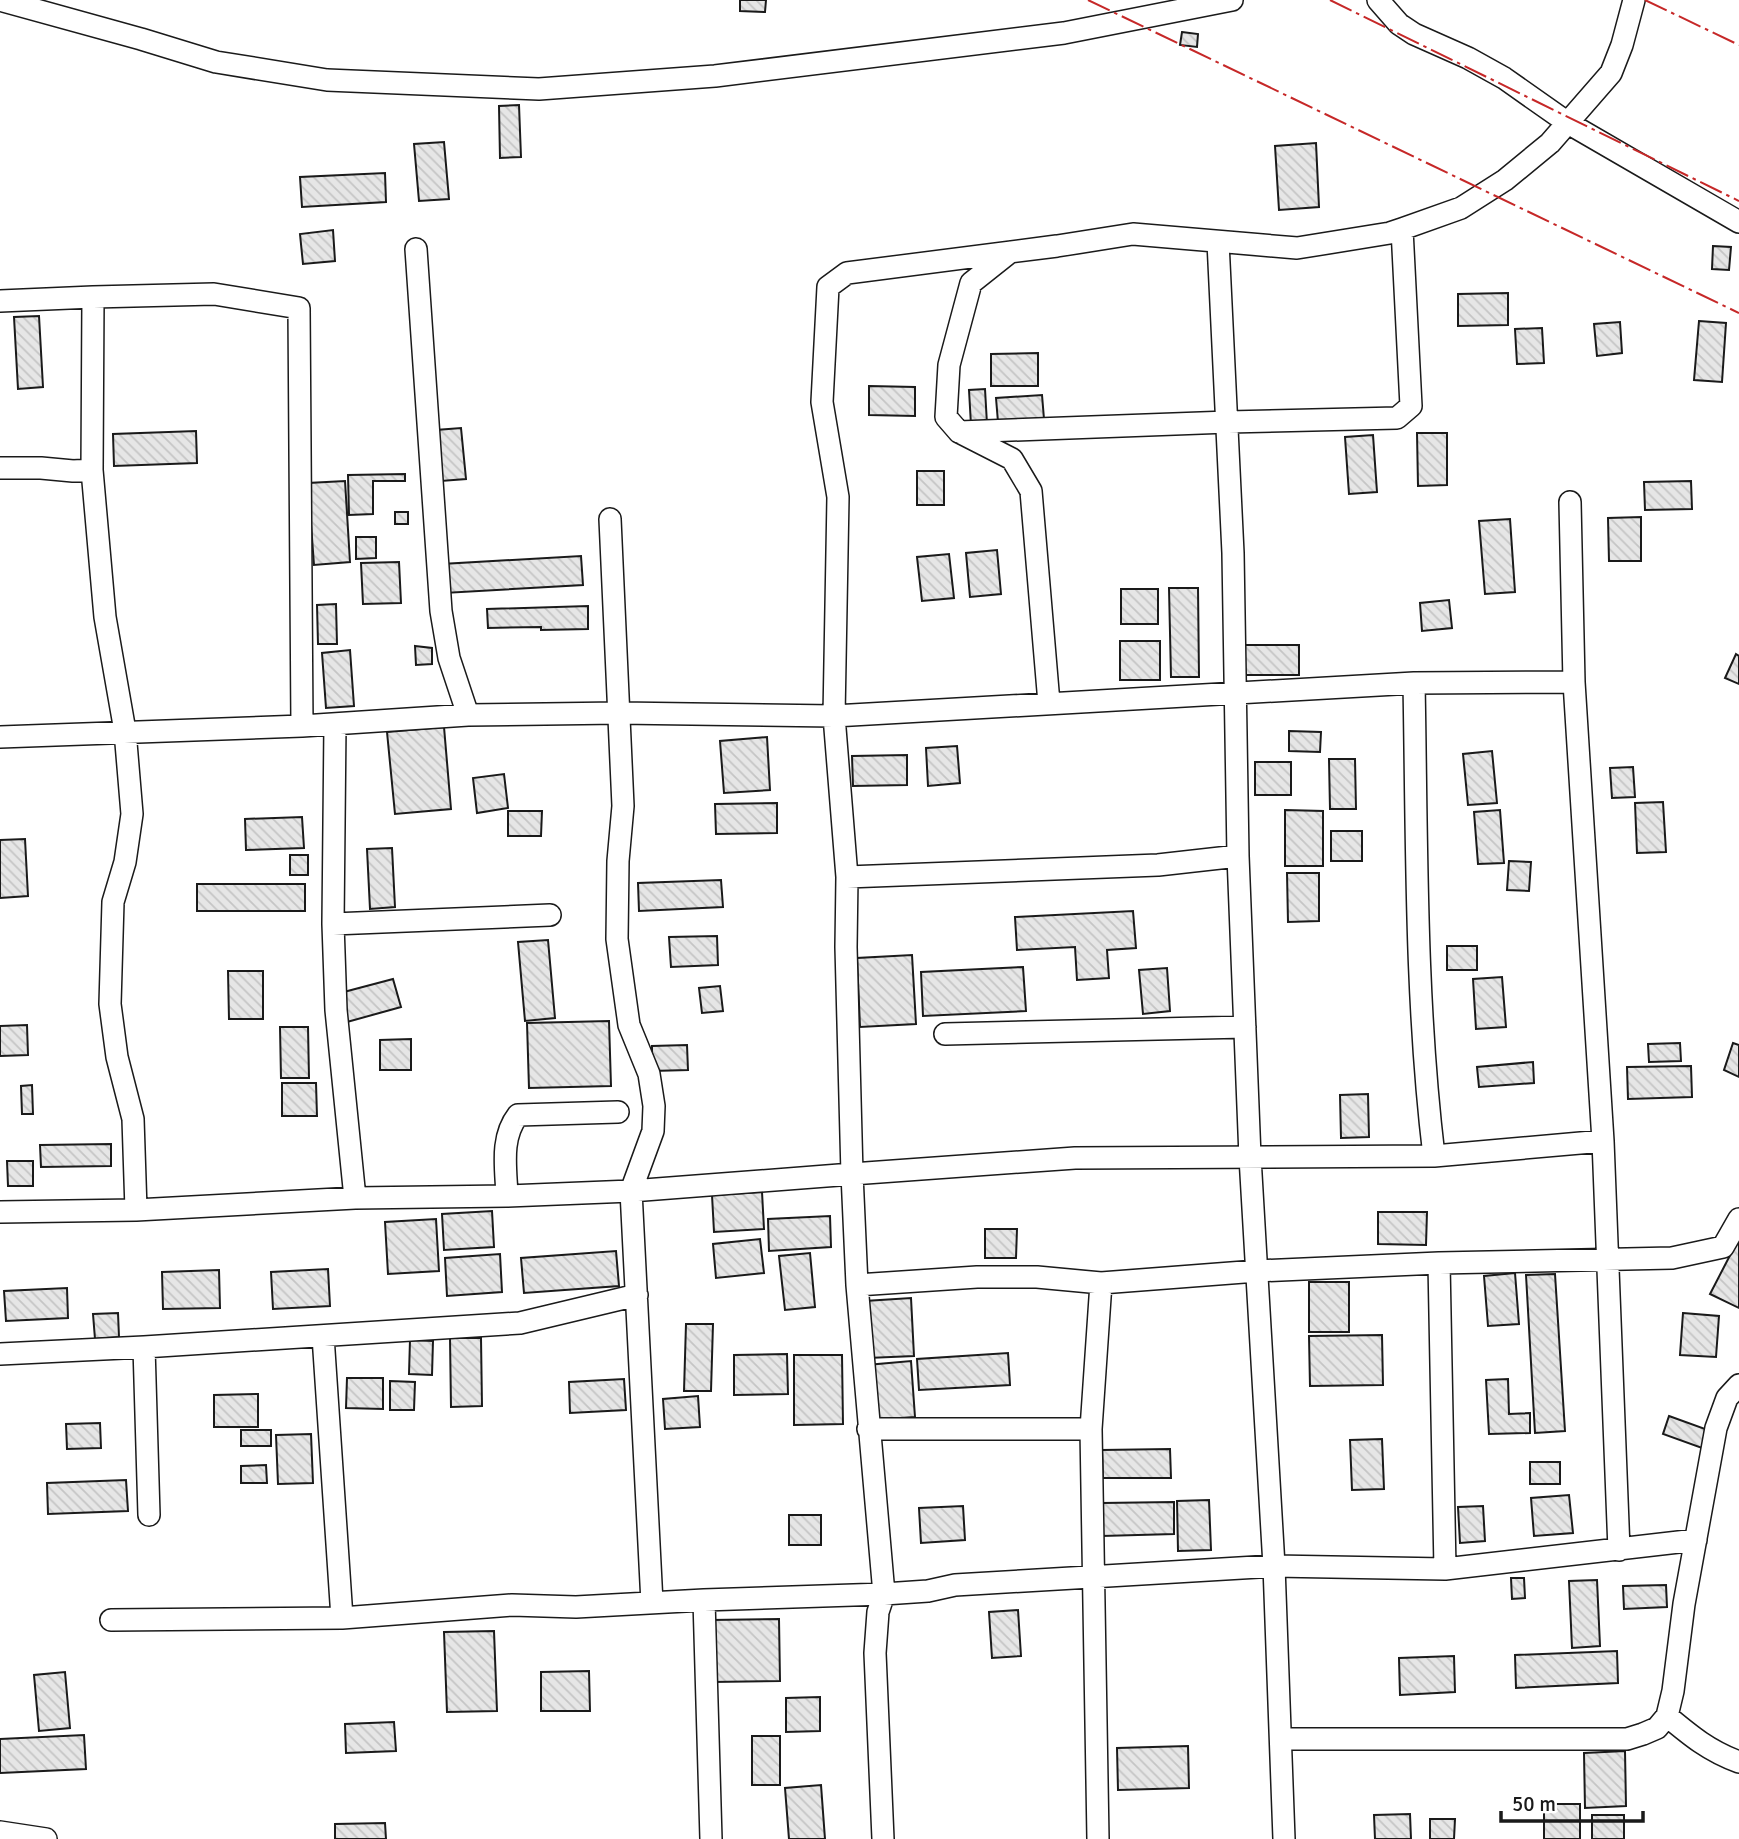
<svg xmlns="http://www.w3.org/2000/svg" width="1739" height="1839" font-family="Signika,sans-serif">
  <style>
    .building { fill: url(#building-back-hatch); stroke: #1a1a1a; stroke-width: 2 }
    .lines { fill: none; stroke-linecap: round; stroke-linejoin: round }
    .minor-casing { stroke: #1a1a1a; stroke-width: 24 }
    .minor { stroke: #fff; stroke-width: 21 }
    .power { stroke: #c62828; stroke-width: 2; stroke-dasharray: 24 5 3.5 5; stroke-linecap: butt }
  </style>
  <defs>
    <pattern id="building-back-hatch" width="6" height="6" patternUnits="userSpaceOnUse" patternTransform="scale(1.75)"><rect width="6" height="6" fill="#e6e6e6"/><path d="M-1 5l2 2M0 0l6 6M5-1l2 2" fill="none" stroke="#c5c5c5"/></pattern>
  </defs>
  <rect width="100%" height="100%" fill="#fff"/>
  <path class="building" d="M740,0H766L765,12L740,11Z
    M1182,32L1198,34L1197,47L1180,45Z
    M519,105L521,157L500,158L499,106Z
    M444,142L449,199L419,201L414,144Z
    M1316,143L1319,207L1279,210L1275,146Z
    M385,173L386,202L302,207L300,177Z
    M333,230L335,261L303,264L300,234Z
    M1713,246L1731,247L1729,270L1712,269Z
    M1508,293V325L1458,326V294Z
    M39,316L43,387L18,389L14,317Z
    M1699,321L1726,323L1722,382L1694,380Z
    M1620,322L1622,353L1597,356L1594,324Z
    M1542,328L1544,363L1517,364L1515,329Z
    M1038,353V386H991V354Z
    M869,386L915,387V416L869,415Z
    M985,389L987,424L971,425L969,390Z
    M1042,395L1044,419L998,422L996,398Z
    M461,428L466,479L441,481L436,430Z
    M196,431L197,463L114,466L113,434Z
    M1417,433H1447V485L1418,486Z
    M1373,435L1377,492L1349,494L1345,437Z
    M917,471H944V505H917Z
    M405,474V481H373V514L349,515L348,475Z
    M345,481L350,562L314,565L308,483Z
    M1691,481L1692,509L1645,510L1644,482Z
    M395,512H408V524H395Z
    M1641,517V561H1609L1608,518Z
    M1510,519L1515,592L1485,594L1479,521Z
    M356,537H376V558L356,559Z
    M997,550L1001,594L970,597L966,553Z
    M949,554L954,598L922,601L917,557Z
    M581,556L583,585L444,593L442,564Z
    M399,562L401,603L363,604L361,563Z
    M1169,588H1198L1199,677H1171Z
    M1121,589H1158V624H1121Z
    M1449,600L1452,628L1422,631L1420,603Z
    M336,604L337,644H318L317,605Z
    M588,606V629L541,630V627L488,628L487,609Z
    M1120,641H1160V680H1120Z
    M1243,645H1299V675H1243Z
    M415,646L432,648V664L416,665Z
    M350,650L354,706L326,708L322,653Z
    M1736,654L1739,656V684L1725,678Z
    M444,727L451,809L395,814L387,732Z
    M1289,731L1321,732L1320,752L1289,751Z
    M767,737L770,790L724,793L720,741Z
    M957,746L960,783L928,786L926,748Z
    M1492,751L1497,803L1468,805L1463,754Z
    M907,755V785L853,786L852,756Z
    M1329,759H1355L1356,809H1330Z
    M1255,762H1291V795H1255Z
    M1633,767L1635,797L1612,798L1610,768Z
    M504,774L508,808L477,813L473,778Z
    M1663,802L1666,852L1637,853L1635,803Z
    M777,803V833L716,834L715,804Z
    M1285,810L1323,811V866H1285Z
    M1500,810L1504,863L1478,864L1474,812Z
    M508,811H542L541,836H508Z
    M302,817L304,848L246,850L245,819Z
    M1331,831H1362V861H1331Z
    M25,839L28,896L0,898V840Z
    M392,848L395,907L370,909L367,849Z
    M290,855H308V875H290Z
    M1509,861L1531,862L1529,891L1507,890Z
    M1287,873H1319V921L1288,922Z
    M721,880L723,907L639,911L638,883Z
    M197,884H305V911H197Z
    M1133,911L1136,948L1107,950L1109,978L1077,980L1075,947L1017,950L1015,917Z
    M717,936L718,965L671,967L669,937Z
    M548,940L555,1018L525,1021L518,942Z
    M1447,946H1477V970H1447Z
    M912,955L916,1024L860,1027L857,958Z
    M1023,967L1026,1011L923,1016L921,972Z
    M1167,968L1170,1011L1143,1014L1139,970Z
    M228,971H263V1019H229Z
    M1502,977L1506,1027L1476,1029L1473,979Z
    M393,979L401,1007L347,1022L340,993Z
    M720,986L723,1011L702,1013L699,988Z
    M609,1021L611,1086L529,1088L527,1023Z
    M27,1025L28,1055L0,1056V1026Z
    M280,1027H308L309,1078H281Z
    M411,1039V1070H380V1040Z
    M1680,1043L1681,1061L1649,1062L1648,1044Z
    M1733,1043L1739,1045V1077L1724,1070Z
    M687,1045L688,1070L652,1071V1046Z
    M1533,1062L1534,1083L1479,1087L1477,1067Z
    M1691,1066L1692,1097L1628,1099L1627,1067Z
    M282,1083H316L317,1116H282Z
    M32,1085L33,1114H22L21,1086Z
    M1368,1094L1369,1137L1341,1138L1340,1095Z
    M111,1144V1166L41,1167L40,1145Z
    M7,1161H33V1186H8Z
    M762,1192L764,1229L714,1232L712,1195Z
    M492,1211L494,1247L444,1250L442,1214Z
    M1378,1212H1427L1426,1245L1378,1244Z
    M830,1216L831,1247L769,1251L768,1219Z
    M436,1219L439,1271L388,1274L385,1222Z
    M985,1229H1017L1016,1258H985Z
    M1739,1238V1308L1710,1294Z
    M760,1239L764,1273L716,1278L713,1244Z
    M616,1251L619,1286L524,1293L521,1258Z
    M810,1253L815,1307L785,1310L779,1256Z
    M500,1254L502,1292L447,1296L445,1258Z
    M328,1269L330,1306L273,1309L271,1272Z
    M219,1270L220,1308L163,1309L162,1272Z
    M1515,1273L1519,1324L1488,1326L1484,1276Z
    M1555,1274L1565,1431L1535,1433L1526,1275Z
    M1309,1282H1349V1332H1309Z
    M67,1288L68,1318L6,1321L4,1291Z
    M911,1298L914,1356L868,1358L865,1301Z
    M118,1313L119,1337L95,1339L93,1314Z
    M1683,1313L1719,1316L1716,1357L1680,1355Z
    M686,1324H713L711,1391H684Z
    M1382,1335L1383,1385L1310,1386L1309,1336Z
    M450,1338H481L482,1406L451,1407Z
    M410,1340L433,1341L432,1375L409,1374Z
    M1008,1353L1010,1385L919,1390L917,1359Z
    M787,1354L788,1394L734,1395V1355Z
    M794,1355H842L843,1424L794,1425Z
    M911,1361L915,1417L871,1420L867,1365Z
    M347,1378H383V1409L346,1408Z
    M624,1379L626,1410L570,1413L569,1382Z
    M1508,1379L1509,1414L1530,1413V1433L1489,1434L1486,1380Z
    M390,1381L415,1382L414,1410H390Z
    M258,1394V1427H214V1395Z
    M698,1396L700,1427L665,1429L663,1399Z
    M1669,1416L1708,1430L1702,1448L1663,1434Z
    M100,1423L101,1448L67,1449L66,1424Z
    M241,1430H271V1446H241Z
    M311,1434L313,1483L278,1484L276,1435Z
    M1382,1439L1384,1489L1352,1490L1350,1440Z
    M1170,1449L1171,1478H1103L1102,1450Z
    M1530,1462H1560V1484H1530Z
    M266,1465L267,1483H241V1466Z
    M126,1480L128,1511L48,1514L47,1483Z
    M1569,1495L1573,1533L1534,1536L1531,1498Z
    M1209,1500L1211,1550L1178,1551L1177,1501Z
    M1174,1502V1534L1102,1536V1503Z
    M963,1506L965,1540L921,1543L919,1508Z
    M1483,1506L1485,1541L1460,1543L1458,1507Z
    M789,1515H821V1545H789Z
    M1511,1578H1524L1525,1598L1512,1599Z
    M1597,1580L1600,1646L1572,1648L1569,1581Z
    M1666,1585L1667,1607L1624,1609L1623,1586Z
    M1018,1610L1021,1656L992,1658L989,1612Z
    M779,1619L780,1681L712,1682L711,1620Z
    M494,1631L497,1711L447,1712L444,1632Z
    M1617,1651L1618,1683L1516,1688L1515,1655Z
    M1454,1656L1455,1692L1400,1695L1399,1658Z
    M589,1671L590,1711H541V1672Z
    M65,1672L70,1728L39,1731L34,1675Z
    M820,1697V1731L786,1732V1698Z
    M394,1722L396,1751L346,1753L345,1724Z
    M84,1735L86,1769L0,1773V1739Z
    M752,1736H780V1785H752Z
    M1188,1746L1189,1788L1118,1790L1117,1748Z
    M1625,1751L1626,1806L1585,1808L1584,1753Z
    M821,1785L825,1839H789L785,1788Z
    M1544,1804H1580V1839H1544Z
    M1410,1814L1411,1839H1375L1374,1815Z
    M1592,1815H1624V1839H1592Z
    M1430,1819H1455L1454,1839H1430Z
    M385,1823L386,1839H335V1824Z"/>
  <g class="lines">
    <defs>
      <path id="minor" d="M0,0L141,39L216,62L327,80L539,89L715,76L1064,33L1232,0
        M1378,0L1399,24L1414,34L1468,58L1504,78L1568,123L1739,222
        M1218,242L1233,553L1238,856L1250,1157L1274,1566L1284,1839
        M416,249L441,611L449,658L468,715
        M1010,252L971,283L949,365L946,417L959,432L1012,459L1031,491L1049,703
        M93,297L214,294L299,308L302,726
        M0,301L93,297L92,470
        M959,432L1228,422L1397,418L1411,406L1402,229
        M0,468H41L73,471L92,470L105,617L125,731L132,814L125,862L113,902L110,1004L117,1057L133,1119L136,1210
        M1570,502L1574,682L1603,1141L1619,1550
        M610,519L623,806L618,861L617,939L629,1025L649,1074L654,1106L653,1131L631,1191L652,1603
        M1414,683C1417,841 1415,999 1434,1156
        M335,724L333,924L336,1010L355,1198
        M0,737L302,726L468,715L619,713L834,716L1414,683L1574,682
        M847,877L1158,865L1238,856
        M333,924L550,915
        M945,1034L1245,1027
        M1603,1141L1434,1156L1075,1158L852,1174L857,1285L977,1277H1037L1101,1283L1257,1271L1439,1263L1672,1258L1723,1247L1739,1219
        M507,1196C506,1168 500,1138 518,1115L618,1112
        M0,1212L136,1210L355,1198L507,1196L631,1191L852,1174L846,947L847,877L834,716L838,497L822,402L828,287L847,273L1057,246L1133,234L1297,248L1390,233L1402,229L1461,208L1505,180L1550,143L1611,73L1622,45L1634,0
        M1439,1263L1445,1569
        M323,1336L342,1618
        M144,1347L149,1515
        M0,1354L144,1347L520,1323L637,1295
        M868,1429H1091
        M704,1600L711,1839
        M111,1620L342,1618L512,1605L576,1607L704,1600L884,1594L857,1285
        M1667,1716C1691,1736 1709,1751 1739,1762
        M1281,1739H1627L1643,1734L1657,1728L1667,1716L1673,1691L1684,1604L1716,1428L1727,1398L1739,1385
        M0,1832L46,1839
        M883,1839L875,1653L878,1612L884,1594L928,1591L955,1585L1274,1566L1445,1569L1696,1540
        M1098,1839L1091,1429L1101,1283"/>
    </defs>
    <use href="#minor" class="minor-casing"/>
    <use href="#minor" class="minor"/>
    <path class="power" d="M1088,0L1739,313
      M1330,0L1739,201
      M1645,0L1739,45"/>
  </g>
  <path d="M1501 1811v10h142v-10" fill="none" stroke="#1a1a1a" stroke-width="3.5"/>
  <text x="1512" y="1811" font-size="21" fill="#1a1a1a" stroke="#ffffff" stroke-width="5" paint-order="stroke">50 m</text>
</svg>
